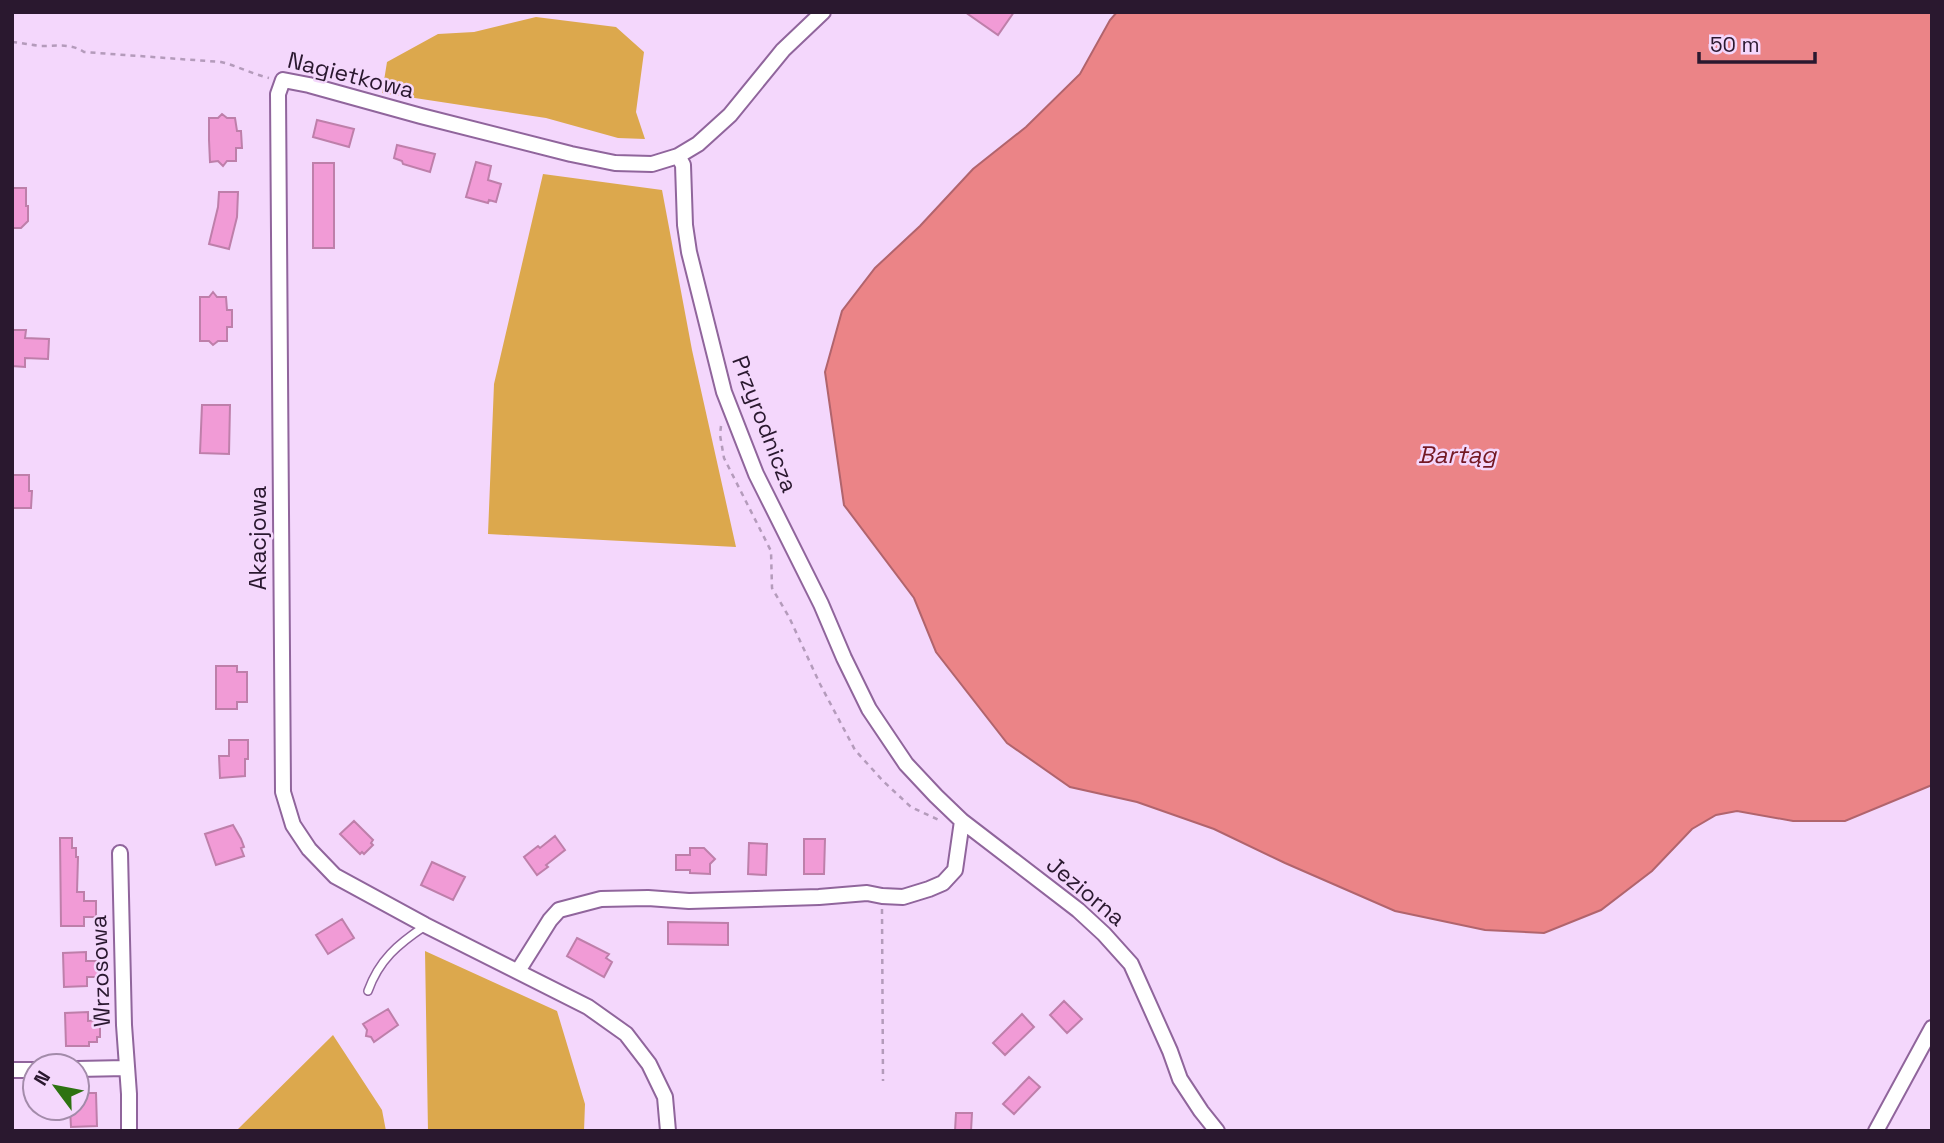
<svg xmlns="http://www.w3.org/2000/svg" width="1944" height="1143" font-family="'Space Grotesk',sans-serif">
  <style>
    .green { fill: #dca84d }
    .water { fill: #eb8487; stroke: #b1646d; stroke-width: 2 }
    .building { fill: #f19bd6; stroke: #be7faa; stroke-width: 2 }
    .lines { fill: none; stroke-linecap: round; stroke-linejoin: round }
    .lane-casing { stroke: #90659c; stroke-width: 10 }
    .street-casing { stroke: #90659c; stroke-width: 18 }
    .path { stroke: #b49bbb; stroke-width: 2.5; stroke-dasharray: 5 5; stroke-linecap: butt }
    .lane { stroke: #fff; stroke-width: 7 }
    .street { stroke: #fff; stroke-width: 14 }
    .labels { text-anchor: middle; dominant-baseline: central; stroke-width: 5; stroke-linejoin: round; paint-order: stroke }
    .street-label { font-size: 23px; fill: #2a182f; stroke: #f4d7fc }
    .water-label { font-size: 24px; font-style: italic; fill: #741924; stroke: #f4d7fc }
  </style>
  <rect width="100%" height="100%" fill="#f4d7fc"/>
  <path class="green" d="M536,17L616,27L644,52L636,112L645,139L618,138L546,118L382,93L387,62L438,34L474,32Z
    M543,174L662,190L692,350L736,547L488,534L494,384Z
    M425,951L557,1011L585,1104L584,1131H428Z
    M333,1035L382,1110L386,1131H236Z"/>
  <path class="water" d="M1117,12H1932V785L1845,821H1793L1737,811L1716,815L1692,829L1652,871L1601,910L1544,933L1485,930L1395,911L1285,863L1214,829L1137,802L1070,787L1007,743L936,652L914,598L844,505L825,372L842,311L875,268L920,226L973,169L1026,127L1080,74L1110,20Z"/>
  <path class="building" d="M965,12H1014L998,35Z
    M222,114L227,118H235L237,131H241L242,148H236V161H227L223,166L218,161L210,162L209,140V118H218Z
    M317,120L354,129L349,147L313,137Z
    M397,145L435,154L430,172L403,164L402,161L394,158Z
    M476,162L491,166L488,180L501,184L496,202L489,200L488,203L466,197Z
    M313,163H334V248H313Z
    M12,188H26V206H28V221L21,228H12Z
    M219,192H238L237,217L229,249L209,244L218,207Z
    M213,292L217,297H226L227,310H232V327H227V341H218L213,345L209,341H200V297H209Z
    M12,330H26L25,338L49,339L48,359L25,358V367L12,366Z
    M202,405H230L229,454L200,453Z
    M12,475H29V491H32L31,508H12Z
    M216,666H237V672H247V702H237V709H216Z
    M229,740H248V759H245V776L220,778L219,756H229Z
    M354,821L373,840L371,843L373,845L364,854L362,852L360,854L340,834Z
    M233,825L241,839L244,847L241,848L244,856L216,865L205,834Z
    M555,836L565,850L546,865L548,867L537,875L524,857L538,846L540,848Z
    M60,838H72V848H76V857H78L77,892H84V901H96V917H84V926H61Z
    M804,839H825L824,874H804Z
    M749,843L767,844L766,875L748,874Z
    M690,848H704L715,859L710,864V874L690,873V870H676V855H690Z
    M432,862L465,877L453,900L421,885Z
    M342,919L354,938L328,954L316,935Z
    M668,922L728,923V945L668,944Z
    M577,938L609,954L606,958L612,962L604,977L567,956Z
    M86,952V961H98V977H87V986L64,987L63,953Z
    M1064,1001L1082,1019L1067,1033L1050,1015Z
    M388,1009L398,1025L374,1042L371,1037L366,1036L367,1030L363,1024Z
    M88,1012V1021L100,1020V1037H97V1042H89V1046H66L65,1013Z
    M1022,1014L1034,1027L1005,1055L993,1043Z
    M1029,1077L1040,1087L1014,1114L1003,1104Z
    M77,1093H96L97,1126L71,1127L70,1108H77Z
    M956,1113H972L971,1131H955Z"/>
  <g class="lines">
    <defs>
      <path id="lane" d="M368,991C379,960 398,944 425,926"/>
      <path id="street" d="M823,12L783,50L730,115L698,144L678,156L683,165L685,225L689,252L724,392L756,474L821,604L844,658L869,709L906,764L936,796L962,821L1078,910L1104,934L1131,964L1170,1051L1180,1079L1201,1111L1217,1131
        M120,853L124,1025L129,1094V1131
        M518,971L550,920L559,910L601,899L648,898L689,901L819,897L867,893L882,896L903,897L929,889L943,883L955,870L962,821
        M77,1069L126,1068
        M12,1070H35
        M668,1131L665,1097L649,1064L626,1034L588,1007L425,925L335,876L309,849L293,825L283,792L278,94L283,80L309,85L421,116L571,154L615,163L652,164L678,156
        M1876,1131L1932,1028"/>
    </defs>
    <use href="#lane" class="lane-casing"/>
    <use href="#street" class="street-casing"/>
    <path class="path" d="M12,42C22,43 31,45 41,46C56,46 71,43 84,52L221,62C238,66 252,74 269,78
      M721,426L720,435L724,458L771,551L772,588L789,617L820,684L855,750L883,781L911,807L941,821
      M882,909L883,1081"/>
    <use href="#lane" class="lane"/>
    <use href="#street" class="street"/>
  </g>
  <g class="labels">
    <g class="street-label">
      <text transform="translate(351 75) rotate(14)">Nagietkowa</text>
      <text transform="translate(765 424) rotate(69)">Przyrodnicza</text>
      <text transform="translate(258 538) rotate(-90)">Akacjowa</text>
      <text transform="translate(1086 891) rotate(40)">Jeziorna</text>
      <text transform="translate(100 971) rotate(-92)">Wrzosowa</text>
    </g>
    <g class="water-label">
      <text x="1457" y="454">Bartąg</text>
    </g>
  </g>
  <rect width="1944" height="1143" fill="none" stroke="#2a182f" stroke-width="28"/>
  <g transform="translate(56 1087) rotate(302)"><circle r="33" fill="#f4d7fc" stroke="#a38baa" stroke-width="2"/>
  <path d="M0-5L12 26L0 18L-12 26Z" fill="#2d7211"/>
  <text y="-10" font-size="19" font-weight="bold" text-anchor="middle" fill="#2a182f">N</text>
  </g>
  <path d="M1699 52v10h116v-10" fill="none" stroke="#2a182f" stroke-width="3.5"/>
  <text x="1710" y="52" font-size="21" fill="#2a182f" stroke="#f4d7fc" stroke-width="5" paint-order="stroke">50 m</text>
</svg>
